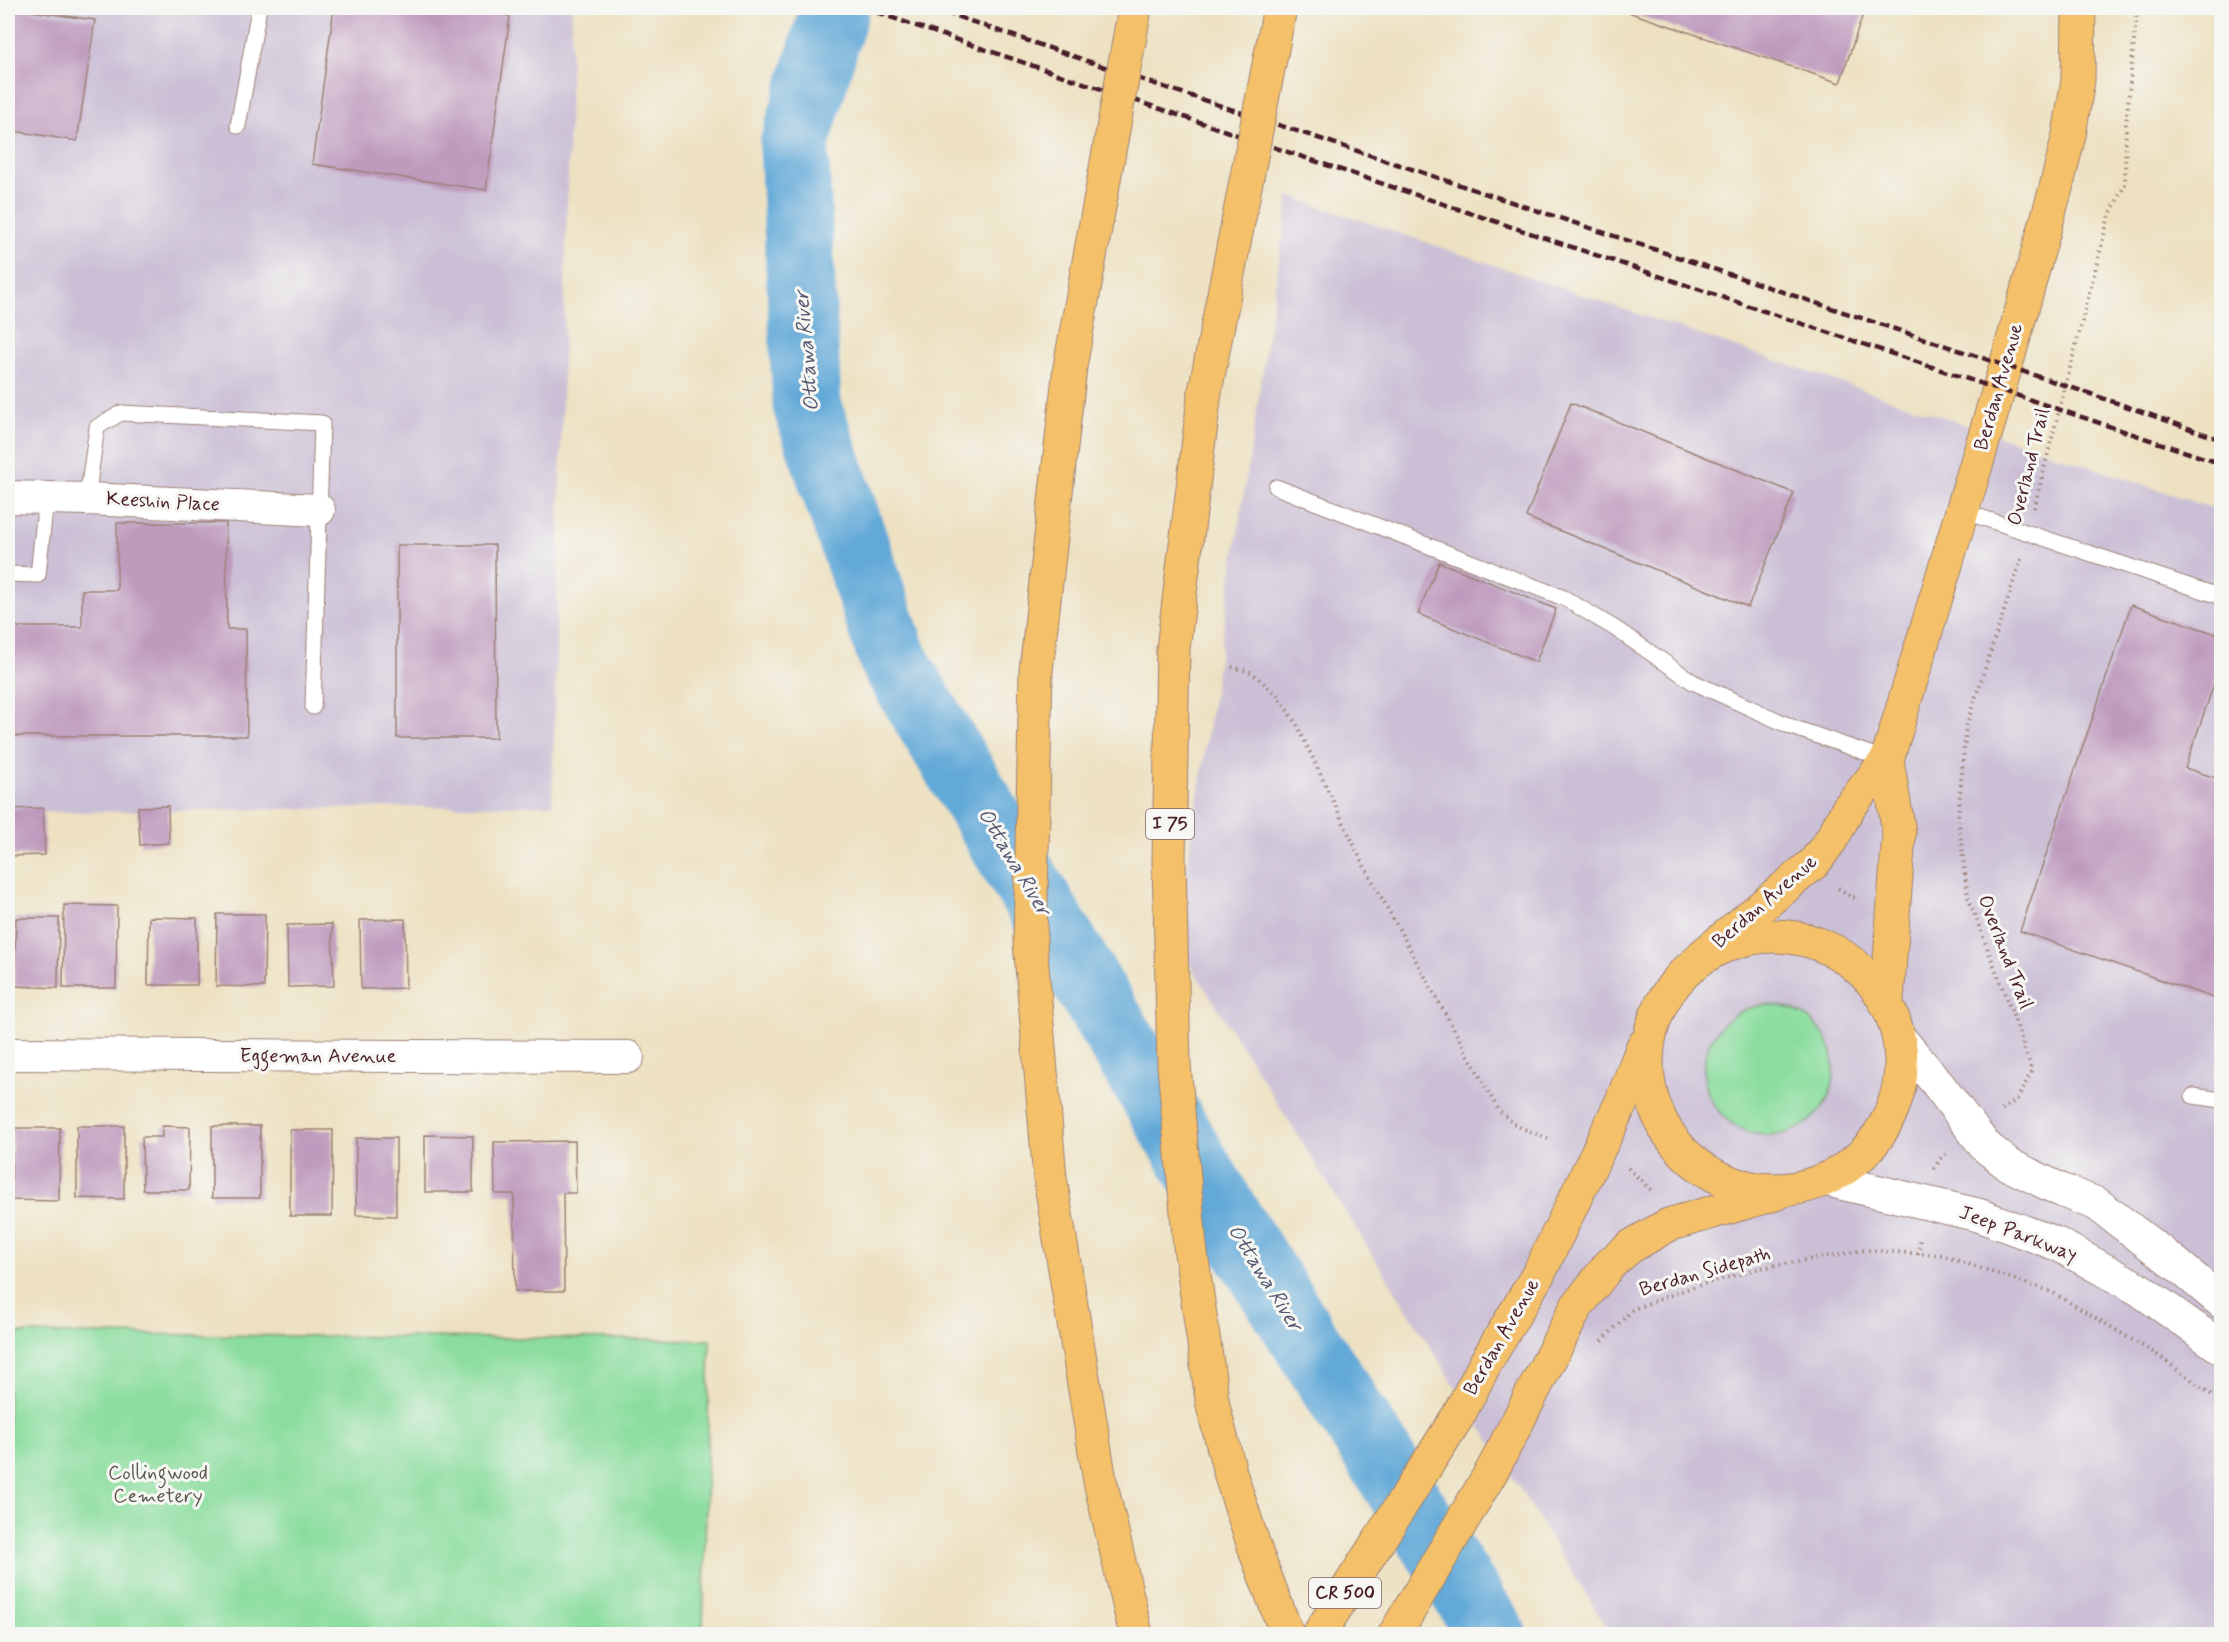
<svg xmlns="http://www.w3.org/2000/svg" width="2229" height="1642" font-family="Mynerve,sans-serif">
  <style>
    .industrial { fill: #cbbfd5 }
    .green { fill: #8add9e; stroke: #6a7e64; stroke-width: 1.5 }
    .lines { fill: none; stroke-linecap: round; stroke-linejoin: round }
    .river { stroke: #62a9d8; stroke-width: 69 }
    .building { fill: #be9abd }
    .service-casing { stroke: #9c8076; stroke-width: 17 }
    .minor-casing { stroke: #9c8076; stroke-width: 34 }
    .tertiary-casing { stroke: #9c8076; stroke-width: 35 }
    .primary-casing { stroke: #9c8076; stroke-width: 35 }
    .path { stroke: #9c8076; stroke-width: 4; stroke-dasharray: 1.5 4.5; stroke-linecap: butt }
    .service { stroke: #fff; stroke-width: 15 }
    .minor { stroke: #fff; stroke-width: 32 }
    .tertiary { stroke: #fff; stroke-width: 33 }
    .primary { stroke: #f4c16a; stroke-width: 33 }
    .rail { stroke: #4a1f2b; stroke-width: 4.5; stroke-dasharray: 9 4.5; stroke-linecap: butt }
    .motorway-bridge-casing { stroke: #9c8076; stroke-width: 35; stroke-linecap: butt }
    .motorway-bridge { stroke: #f4c16a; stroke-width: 33 }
    .labels { text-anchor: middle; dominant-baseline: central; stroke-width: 6; stroke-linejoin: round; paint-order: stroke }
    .shield { fill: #f6f6f2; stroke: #7e6067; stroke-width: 1.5 }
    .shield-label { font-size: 18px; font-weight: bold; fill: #4a1f2b }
    .street-label { font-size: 20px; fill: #4a1f2b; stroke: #f6f6f2 }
    .park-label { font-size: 20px; fill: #5d584e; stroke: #f6f6f2 }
    .water-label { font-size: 21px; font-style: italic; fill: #545670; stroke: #f6f6f2 }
  </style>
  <rect width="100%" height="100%" fill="#f6f6f2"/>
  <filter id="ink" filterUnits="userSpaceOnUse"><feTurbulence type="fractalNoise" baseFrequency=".0167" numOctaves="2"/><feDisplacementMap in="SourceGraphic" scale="12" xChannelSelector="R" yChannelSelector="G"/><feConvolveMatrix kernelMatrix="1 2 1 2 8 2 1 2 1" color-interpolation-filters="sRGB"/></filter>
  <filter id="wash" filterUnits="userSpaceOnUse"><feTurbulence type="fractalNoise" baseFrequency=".008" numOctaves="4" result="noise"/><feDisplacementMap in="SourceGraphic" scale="24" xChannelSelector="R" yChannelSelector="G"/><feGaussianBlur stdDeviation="1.35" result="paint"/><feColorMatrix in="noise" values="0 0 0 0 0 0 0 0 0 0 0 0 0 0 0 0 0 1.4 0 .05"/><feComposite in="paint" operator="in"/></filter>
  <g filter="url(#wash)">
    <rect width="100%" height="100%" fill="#ede1c1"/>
    <path class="industrial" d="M8,8H572L552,805L8,813Z
      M1289,196L2221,511V1634H1611L1176,942Z"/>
    <path class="green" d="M1704 1070a65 65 0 1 1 130 0a65 65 0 1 1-130 0Z
      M8,1333L710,1340L703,1634H8Z"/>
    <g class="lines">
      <path class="river" d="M835,8L794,146L807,405L894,661L1230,1222L1492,1634"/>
    </g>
    <g id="blocks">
      <path class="building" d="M8,8L95,20L77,141L8,130Z
        M334,8H451L510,16L486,190L312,164Z
        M1616,8H1865L1840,83Z
        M1571,403L1794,493L1748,607L1526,517Z
        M117,523H226L227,629H246L247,736H8V627H82V590H117Z
        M397,545H495L496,738H397Z
        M1439,562L1556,609L1536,662L1418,614Z
        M2131,605L2222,636V661L2185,768L2222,780V1001L2020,931Z
        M168,806L169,843L140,845L138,807Z
        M43,808L45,855L8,856V809Z
        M64,905L117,906L116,988H63Z
        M217,914H265L264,987L216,986Z
        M149,917L197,918V985H148Z
        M16,918H59L58,988L14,986Z
        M405,919L406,988L361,989L360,920Z
        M332,924L334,986L288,987L287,925Z
        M77,1126H124V1199L77,1198Z
        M162,1126L190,1127L189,1190H143L142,1137H162Z
        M212,1126H260V1198H212Z
        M12,1128H60L59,1201L11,1200Z
        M290,1130H333L332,1216H290Z
        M425,1135L473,1136V1192H425Z
        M356,1138H396V1216L356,1215Z
        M575,1141L576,1193H563L564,1291H515L514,1194H495L494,1142Z"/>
    </g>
  </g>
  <g filter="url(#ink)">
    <use href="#blocks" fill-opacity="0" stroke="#9c8076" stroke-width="1.5"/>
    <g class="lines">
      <defs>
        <path id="service" d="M238,126L259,8
          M1276,487L1564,598L1616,629L1693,682L1792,727L1887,760
          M87,499L97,427L121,413L322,423L313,707
          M1962,511L2222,597
          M8,574L38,575L46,499
          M2193,1096L2222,1100"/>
        <path id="minor" d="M8,497L87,499L319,510
          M8,1054L628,1057"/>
        <path id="tertiary" d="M1901,1040L1937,1083L1985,1146L2009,1165L2063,1191L2097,1204L2175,1263L2222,1302
          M1828,1180L1978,1215L2057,1244L2139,1289L2222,1348"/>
        <path id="primary" d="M1647 1063a127 127 0 1 1 254 0a127 127 0 1 1-254 0Z
          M1703,955L1814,863L1831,840L1849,807L1887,760L2005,369L2056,188L2069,135L2078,80L2079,8
          M1887,1000L1899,833L1887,760
          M1319,1634L1458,1416L1486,1362L1539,1273L1622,1101L1643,1046
          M1395,1634L1493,1469L1577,1306L1610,1264L1630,1247L1668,1225L1775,1194"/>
      </defs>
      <use href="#service" class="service-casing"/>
      <use href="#minor" class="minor-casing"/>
      <use href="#tertiary" class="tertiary-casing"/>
      <use href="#primary" class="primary-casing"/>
      <path class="path" d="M2034,508L2109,216L2125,184L2126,125L2137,8
        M1232,667L1251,672L1277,695L1297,725L1363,864L1499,1111L1517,1126L1548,1139
        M1838,888L1851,897L1858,898
        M2002,1110L2017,1099L2032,1071L2014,1018L1968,897L1958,817L1966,726L2021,559
        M1628,1168L1653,1192
        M1934,1169L1940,1159L1946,1154
        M1918,1254L1920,1237
        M1602,1341L1633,1309L1690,1288L1760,1268L1865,1250L1941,1255L2052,1292L2156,1354L2222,1402"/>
      <use href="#service" class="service"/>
      <use href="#minor" class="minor"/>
      <use href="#tertiary" class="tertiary"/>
      <use href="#primary" class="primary"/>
      <path class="rail" d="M864,8C1315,163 1769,312 2222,464
        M932,8L1149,82L2091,394L2222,440"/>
      <defs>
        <path id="motorway-bridge" d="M1135,8L1070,367L1036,671L1030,942L1050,1178L1100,1481L1136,1634
          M1280,8L1205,391L1173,649L1169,860L1174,1065L1190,1246L1213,1406L1231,1476L1257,1555L1287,1634"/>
      </defs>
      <use href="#motorway-bridge" class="motorway-bridge-casing"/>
      <use href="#motorway-bridge" class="motorway-bridge"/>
    </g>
  </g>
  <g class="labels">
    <g class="shield">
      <rect x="1146" y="809" width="48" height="30" rx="4.5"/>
      <rect x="1309" y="1578" width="72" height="30" rx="4.5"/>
    </g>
    <g class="shield-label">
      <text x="1170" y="824">I 75</text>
      <text x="1345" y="1593">CR 500</text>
    </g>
    <g class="street-label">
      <text transform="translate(1999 387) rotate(-74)">Berdan Avenue</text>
      <text transform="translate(2029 467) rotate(-76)">Overland Trail</text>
      <text transform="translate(163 502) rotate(3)">Keeshin Place</text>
      <text transform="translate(1765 902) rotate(-41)">Berdan Avenue</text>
      <text transform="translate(2005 952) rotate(69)">Overland Trail</text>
      <text x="318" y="1056">Eggeman Avenue</text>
      <text transform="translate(2018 1234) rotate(21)">Jeep Parkway</text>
      <text transform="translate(1705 1272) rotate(-16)">Berdan Sidepath</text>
      <text transform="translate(1502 1337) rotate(-60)">Berdan Avenue</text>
    </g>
    <g class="park-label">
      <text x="158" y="1473">Collingwood<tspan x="158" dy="23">Cemetery</tspan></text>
    </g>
    <g class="water-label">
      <text transform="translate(807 351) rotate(-95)">Ottawa River</text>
      <text transform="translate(1014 862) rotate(59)">Ottawa River</text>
      <text transform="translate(1265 1278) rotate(58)">Ottawa River</text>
    </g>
  </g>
  <rect width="2229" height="1642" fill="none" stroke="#f6f6f2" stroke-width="30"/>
</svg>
